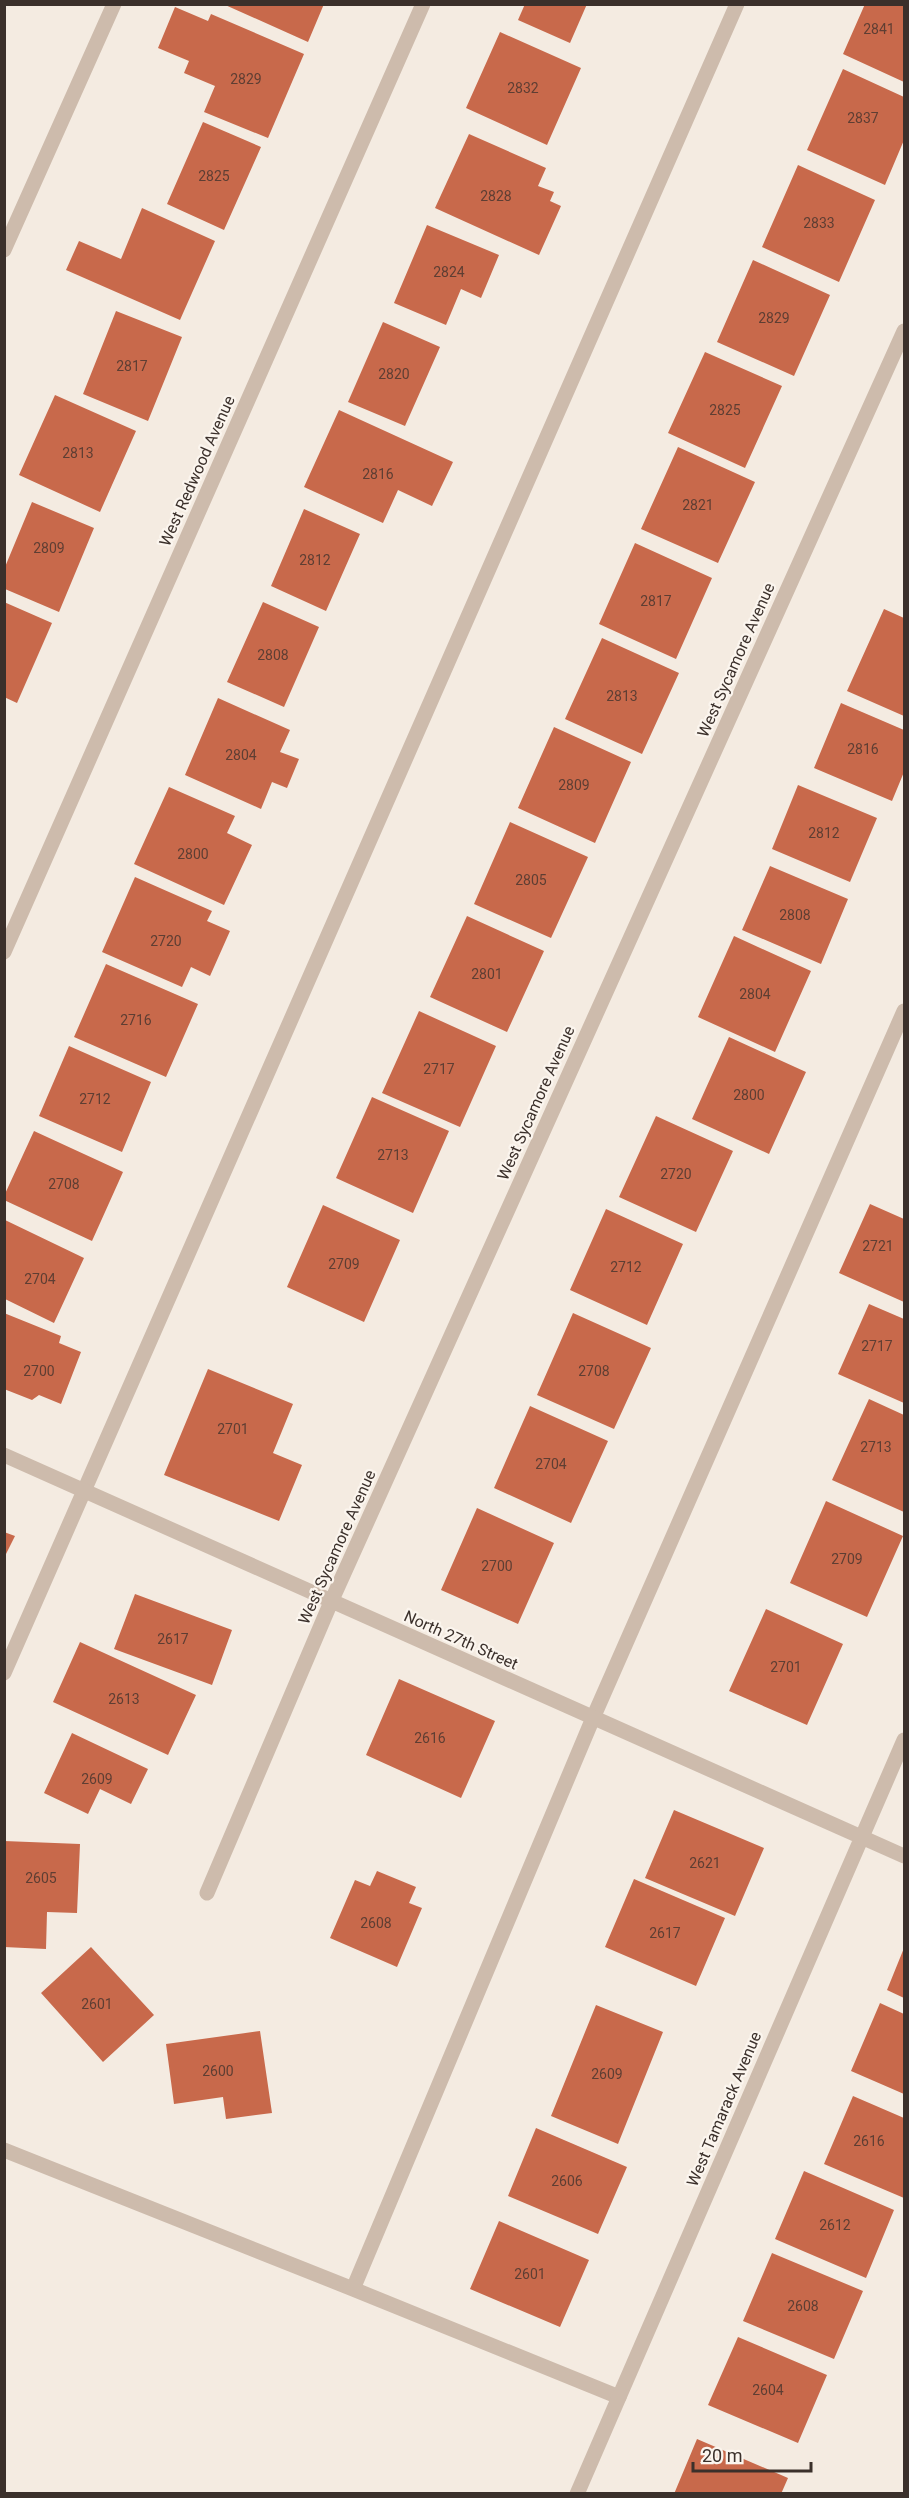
<svg xmlns="http://www.w3.org/2000/svg" width="909" height="2498" font-family="Roboto,sans-serif">
  <style>
    .building { fill: #c8694b }
    .lines { fill: none; stroke-linecap: round; stroke-linejoin: round }
    .lane { stroke: #cdbbac; stroke-width: 15 }
    .street { stroke: #cdbbac; stroke-width: 15 }
    .labels { text-anchor: middle; dominant-baseline: central; stroke-width: 4.5; stroke-linejoin: round; paint-order: stroke }
    .number-label { font-size: 14px; fill: #5e3e33 }
    .street-label { font-size: 16px; fill: #3b302b; stroke: #fbf5ee }
  </style>
  <rect width="100%" height="100%" fill="#f4ebe1"/>
  <path class="building" d="M223,4H324L308,42Z
    M525,4H587L570,43L518,20Z
    M865,4H904V82L843,54Z
    M175,7L208,21L211,14L304,54L268,138L204,112L215,86L184,73L189,61L158,48Z
    M500,32L581,68L547,145L466,108Z
    M843,69L904,97V140L885,185L807,150Z
    M203,122L261,147L224,230L167,204Z
    M469,134L546,168L538,186L554,192L550,201L561,206L539,255L435,208Z
    M798,165L875,200L839,282L762,247Z
    M142,208L215,241L180,320L66,270L79,241L121,259Z
    M427,225L499,255L481,298L461,289L446,325L394,303Z
    M753,260L830,295L794,376L717,342Z
    M116,311L182,337L148,421L83,394Z
    M383,322L440,347L405,426L348,402Z
    M705,352L782,386L745,468L668,433Z
    M55,395L136,431L100,512L19,475Z
    M339,410L453,462L432,506L398,490L383,523L304,487Z
    M678,447L755,482L718,563L641,529Z
    M32,502L94,528L59,612L5,589V567Z
    M304,509L360,534L326,611L271,586Z
    M635,543L712,578L676,659L599,624Z
    M4,602L52,623L17,703L4,697Z
    M263,602L319,627L284,707L227,682Z
    M884,609L904,618V716L847,691Z
    M602,638L679,673L642,754L565,719Z
    M218,698L290,730L280,752L299,759L287,788L272,782L261,809L185,775Z
    M841,703L904,730V772L892,801L814,768Z
    M554,727L631,762L595,843L518,808Z
    M798,785L877,818L850,882L772,849Z
    M169,787L235,816L227,833L252,845L224,905L134,864Z
    M510,822L588,857L551,938L474,904Z
    M770,866L848,899L821,964L742,930Z
    M135,877L212,911L207,921L230,931L210,976L191,967L182,987L102,952Z
    M467,916L544,951L507,1032L430,997Z
    M734,936L811,971L775,1052L698,1017Z
    M106,964L198,1004L166,1077L74,1037Z
    M419,1011L496,1046L460,1127L382,1093Z
    M729,1037L806,1072L769,1154L692,1119Z
    M69,1046L151,1082L122,1152L39,1116Z
    M372,1097L449,1131L413,1213L336,1178Z
    M656,1116L733,1151L696,1232L619,1197Z
    M34,1131L123,1172L92,1241L4,1200V1196Z
    M870,1204L904,1219V1302L839,1273Z
    M323,1205L400,1240L364,1322L287,1287Z
    M606,1209L683,1244L647,1325L570,1290Z
    M5,1220L84,1258L54,1323L5,1299Z
    M869,1304L904,1319V1403L838,1374Z
    M4,1313L61,1336L59,1343L81,1352L61,1404L39,1395L32,1400L4,1389Z
    M573,1313L651,1348L614,1429L537,1395Z
    M208,1369L293,1404L273,1453L302,1465L279,1521L164,1475Z
    M869,1399L904,1415V1512L832,1480Z
    M530,1406L608,1441L571,1523L494,1488Z
    M826,1501L903,1536L867,1617L790,1583Z
    M477,1508L554,1543L518,1624L441,1590Z
    M4,1532L15,1536L4,1558Z
    M135,1594L232,1630L212,1685L114,1649Z
    M766,1609L843,1644L807,1725L729,1691Z
    M80,1642L196,1695L168,1755L53,1702Z
    M399,1679L495,1721L461,1798L366,1755Z
    M72,1733L148,1769L131,1804L100,1789L88,1814L44,1793Z
    M674,1810L764,1848L735,1916L645,1878Z
    M4,1841L80,1844L77,1913L47,1912L46,1949L4,1947Z
    M377,1871L416,1887L409,1903L422,1908L397,1967L330,1938L355,1880L370,1886Z
    M634,1879L725,1918L696,1986L605,1947Z
    M91,1947L154,2015L103,2062L41,1993Z
    M904,1948V1998L887,1990Z
    M880,2003L904,2014V2094L851,2071Z
    M596,2005L663,2032L618,2144L551,2116Z
    M260,2031L272,2113L226,2119L223,2097L174,2104L166,2044Z
    M853,2096L904,2118V2198L824,2164Z
    M536,2128L627,2167L598,2234L508,2196Z
    M804,2171L894,2210L866,2278L775,2239Z
    M499,2221L589,2260L560,2327L470,2289Z
    M772,2253L863,2291L834,2359L743,2321Z
    M738,2337L827,2375L798,2443L708,2405Z
    M697,2439L788,2478L781,2494H674Z"/>
  <g class="lines">
    <path class="lane" d="M4,250L114,4
      M4,1673L737,4
      M4,2150L353,2289L593,1718L904,1011
      M353,2289L619,2397"/>
    <path class="street" d="M4,952L423,4
      M4,1455L904,1856
      M207,1893L331,1602L904,331
      M577,2494L904,1740"/>
  </g>
  <g class="labels">
    <g class="number-label">
      <text x="879" y="29">2841</text>
      <text x="246" y="79">2829</text>
      <text x="523" y="88">2832</text>
      <text x="863" y="118">2837</text>
      <text x="214" y="176">2825</text>
      <text x="496" y="196">2828</text>
      <text x="819" y="223">2833</text>
      <text x="449" y="272">2824</text>
      <text x="774" y="318">2829</text>
      <text x="132" y="366">2817</text>
      <text x="394" y="374">2820</text>
      <text x="725" y="410">2825</text>
      <text x="78" y="453">2813</text>
      <text x="378" y="474">2816</text>
      <text x="698" y="505">2821</text>
      <text x="49" y="548">2809</text>
      <text x="315" y="560">2812</text>
      <text x="656" y="601">2817</text>
      <text x="273" y="655">2808</text>
      <text x="622" y="696">2813</text>
      <text x="863" y="749">2816</text>
      <text x="241" y="755">2804</text>
      <text x="574" y="785">2809</text>
      <text x="824" y="833">2812</text>
      <text x="193" y="854">2800</text>
      <text x="531" y="880">2805</text>
      <text x="795" y="915">2808</text>
      <text x="166" y="941">2720</text>
      <text x="487" y="974">2801</text>
      <text x="755" y="994">2804</text>
      <text x="136" y="1020">2716</text>
      <text x="439" y="1069">2717</text>
      <text x="749" y="1095">2800</text>
      <text x="95" y="1099">2712</text>
      <text x="393" y="1155">2713</text>
      <text x="676" y="1174">2720</text>
      <text x="64" y="1184">2708</text>
      <text x="878" y="1246">2721</text>
      <text x="344" y="1264">2709</text>
      <text x="626" y="1267">2712</text>
      <text x="40" y="1279">2704</text>
      <text x="877" y="1346">2717</text>
      <text x="39" y="1371">2700</text>
      <text x="594" y="1371">2708</text>
      <text x="233" y="1429">2701</text>
      <text x="876" y="1447">2713</text>
      <text x="551" y="1464">2704</text>
      <text x="847" y="1559">2709</text>
      <text x="497" y="1566">2700</text>
      <text x="173" y="1639">2617</text>
      <text x="786" y="1667">2701</text>
      <text x="124" y="1699">2613</text>
      <text x="430" y="1738">2616</text>
      <text x="97" y="1779">2609</text>
      <text x="705" y="1863">2621</text>
      <text x="41" y="1878">2605</text>
      <text x="376" y="1923">2608</text>
      <text x="665" y="1933">2617</text>
      <text x="97" y="2004">2601</text>
      <text x="218" y="2071">2600</text>
      <text x="607" y="2074">2609</text>
      <text x="869" y="2141">2616</text>
      <text x="567" y="2181">2606</text>
      <text x="835" y="2225">2612</text>
      <text x="530" y="2274">2601</text>
      <text x="803" y="2306">2608</text>
      <text x="768" y="2390">2604</text>
    </g>
    <g class="street-label">
      <text transform="translate(197 471) rotate(-66)">West Redwood Avenue</text>
      <text transform="translate(736 660) rotate(-66)">West Sycamore Avenue</text>
      <text transform="translate(536 1103) rotate(-66)">West Sycamore Avenue</text>
      <text transform="translate(337 1547) rotate(-66)">West Sycamore Avenue</text>
      <text transform="translate(461 1640) rotate(24)">North 27th Street</text>
      <text transform="translate(724 2109) rotate(-67)">West Tamarack Avenue</text>
    </g>
  </g>
  <rect width="909" height="2498" fill="none" stroke="#3b302b" stroke-width="12"/>
  <path d="M693 2462v9h118v-9" fill="none" stroke="#3b302b" stroke-width="3"/>
  <text x="702" y="2462" font-size="18" fill="#3b302b" stroke="#fbf5ee" stroke-width="4.5" paint-order="stroke">20 m</text>
</svg>
